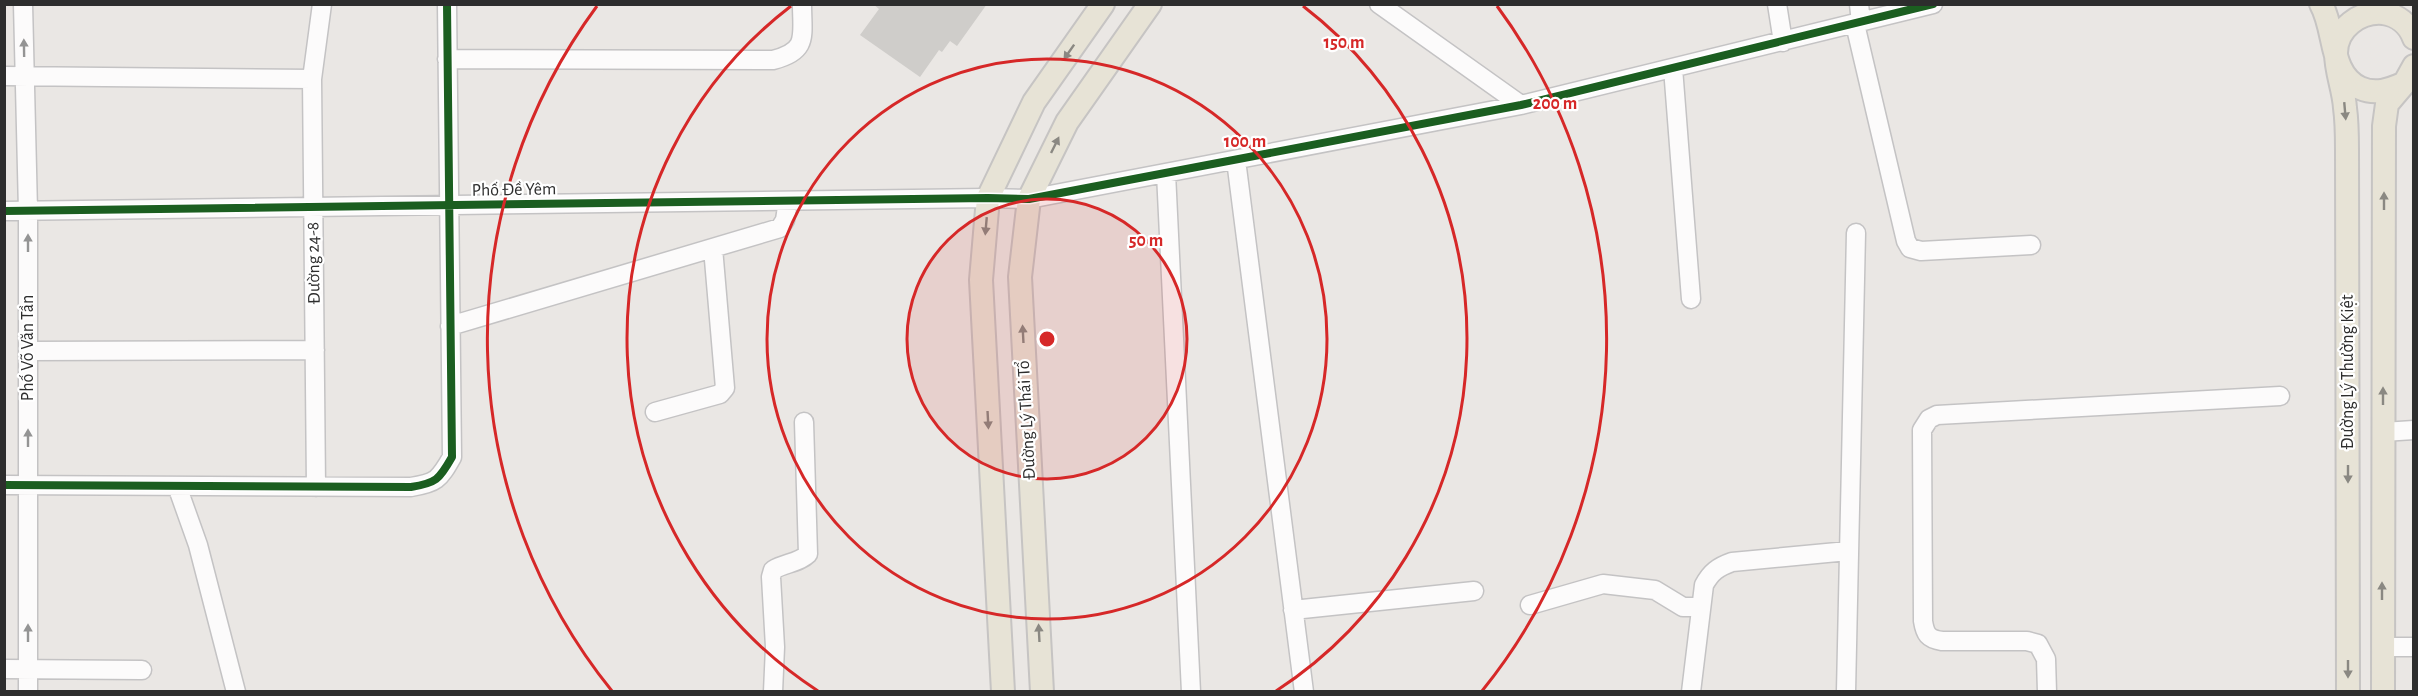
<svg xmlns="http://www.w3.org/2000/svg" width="2418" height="696" font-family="'Alegreya Sans',sans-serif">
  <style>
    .building { fill: #cfcdca }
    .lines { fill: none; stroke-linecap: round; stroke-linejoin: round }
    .minor-casing { stroke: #c4c3c4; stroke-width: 21 }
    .major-casing { stroke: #c6c4c3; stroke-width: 26 }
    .minor { stroke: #fcfbfb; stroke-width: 18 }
    .major { stroke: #e7e3d6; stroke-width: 22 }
    .cycleway-casing { stroke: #fff; stroke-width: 11 }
    .cycleway { stroke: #1b5e20; stroke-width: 8 }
    .oneway { fill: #949494 }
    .oneway2 { fill: #8a8882 }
    .ring { fill: none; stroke: #d62828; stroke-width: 3 }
    .labels { text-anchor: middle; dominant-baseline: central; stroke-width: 4.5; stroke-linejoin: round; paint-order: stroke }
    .street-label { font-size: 18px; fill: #2d2d2d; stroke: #fff }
    .centre { fill: #d62828; stroke: #fff; stroke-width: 3 }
    .ring-label { font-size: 18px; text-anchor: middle; font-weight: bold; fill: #d62828; stroke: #fff; stroke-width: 4.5; stroke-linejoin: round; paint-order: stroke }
  </style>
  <rect width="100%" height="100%" fill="#eae7e4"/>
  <path class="building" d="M873,4H987L957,46L950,41L942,52L939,50L920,77L860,35L879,9Z"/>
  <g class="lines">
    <defs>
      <path id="minor" d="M23,4L28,211V692
        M1379,4L1521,105
        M1777,4L1783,42
        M1859,4L1861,23
        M1855,24L1906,241L1910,248L1921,251L2031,245
        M447,59L773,60C809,51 802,36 802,4
        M1673,68L1691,299
        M4,76L312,79
        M1236,160L1304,692
        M1166,173L1191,692
        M4,211L988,198L1029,199L1521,105L1933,4
        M450,326L780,228L785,220L788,201
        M28,351L315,350
        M655,412L720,394L725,388L713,248
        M2383,432L2414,430
        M4,485L411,487C436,483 439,480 452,457L447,4
        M177,486L198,545L236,692
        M316,487L312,79L322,4
        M1530,605L1603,584L1655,590L1683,607H1701
        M1293,610L1474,591
        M2382,647H2414
        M4,669L142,670
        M773,692L775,647L771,577L773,570C784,563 799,563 808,554L804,422
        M1691,692L1704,585C1711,572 1718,567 1732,562L1848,551
        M1846,692L1856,233
        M2047,692L2046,659L2038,644L2027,641H1942C1928,639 1925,634 1923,621L1922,430L1929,419L1937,415L2280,396"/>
      <path id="major" d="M2321,4C2336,30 2329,74 2360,88C2376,95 2389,90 2405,83
        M1003,692L981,280L988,198L1034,102L1103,4
        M1042,692L1020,277L1029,199L1067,122L1150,4
        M2348,692L2347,150C2347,136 2347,122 2345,108C2344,90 2336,72 2336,53C2336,28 2360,11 2383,13C2397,15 2409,24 2414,38
        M2383,692L2384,126L2387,104L2404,84L2414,66"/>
    </defs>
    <use href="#minor" class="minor-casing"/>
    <use href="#major" class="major-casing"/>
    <use href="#minor" class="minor"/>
    <use href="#major" class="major"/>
    <defs>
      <path id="cycleway" d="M4,211L988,198L1029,199L1521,105L1933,4
        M4,485L411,487C436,483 439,480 452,457L447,4"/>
    </defs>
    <use href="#cycleway" class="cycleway-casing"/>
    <use href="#cycleway" class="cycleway"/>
  </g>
  <defs><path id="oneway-solid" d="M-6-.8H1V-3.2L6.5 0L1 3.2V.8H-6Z" transform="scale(1.5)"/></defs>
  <g class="oneway">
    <use href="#oneway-solid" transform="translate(24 48) rotate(-91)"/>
    <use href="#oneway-solid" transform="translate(28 243) rotate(-90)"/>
    <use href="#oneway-solid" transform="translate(28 438) rotate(-90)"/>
    <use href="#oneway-solid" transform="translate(28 633) rotate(-90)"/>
  </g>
  <g class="oneway2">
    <use href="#oneway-solid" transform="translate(1069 52) rotate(125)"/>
    <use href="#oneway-solid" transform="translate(2345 111) rotate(85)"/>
    <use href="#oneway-solid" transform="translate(1055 145) rotate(-64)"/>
    <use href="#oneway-solid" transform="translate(2384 201) rotate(-90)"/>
    <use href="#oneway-solid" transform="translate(986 226) rotate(95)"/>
    <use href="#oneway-solid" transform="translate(1023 334) rotate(-93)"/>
    <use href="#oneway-solid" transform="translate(2383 396) rotate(-90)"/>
    <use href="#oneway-solid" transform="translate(988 420) rotate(87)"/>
    <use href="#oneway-solid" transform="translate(2348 474) rotate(90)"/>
    <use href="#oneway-solid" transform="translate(2382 591) rotate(-90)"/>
    <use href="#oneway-solid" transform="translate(1039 633) rotate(-93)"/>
    <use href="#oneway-solid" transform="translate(2348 669) rotate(90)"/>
  </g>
  <circle cx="1047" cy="339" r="140" fill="#d62828" fill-opacity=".12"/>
  <g class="ring">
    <circle cx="1047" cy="339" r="140"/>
    <circle cx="1047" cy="339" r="280"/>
    <path d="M818 691A420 420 0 0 1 791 6M1303 6A420 420 0 0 1 1276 691"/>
    <path d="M612 691A560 560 0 0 1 597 6M1497 6A560 560 0 0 1 1482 691"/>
  </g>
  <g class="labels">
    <g class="street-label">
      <text transform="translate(514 190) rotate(-1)">Phố Đề Yêm</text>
      <text transform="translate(314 263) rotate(-91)">Đường 24-8</text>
      <text transform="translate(28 348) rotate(-90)">Phố Võ Văn Tần</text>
      <text transform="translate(2348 372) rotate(-90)">Đường Lý Thường Kiệt</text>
      <text transform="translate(1027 420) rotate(-93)">Đường Lý Thái Tổ</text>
    </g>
  </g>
  <circle cx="1047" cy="339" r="9" class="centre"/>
  <g class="ring-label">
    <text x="1344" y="48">150 m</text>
    <text x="1555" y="109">200 m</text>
    <text x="1245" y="147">100 m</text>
    <text x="1146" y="246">50 m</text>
  </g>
  <rect width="2418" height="696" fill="none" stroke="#2d2d2d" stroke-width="12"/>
</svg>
